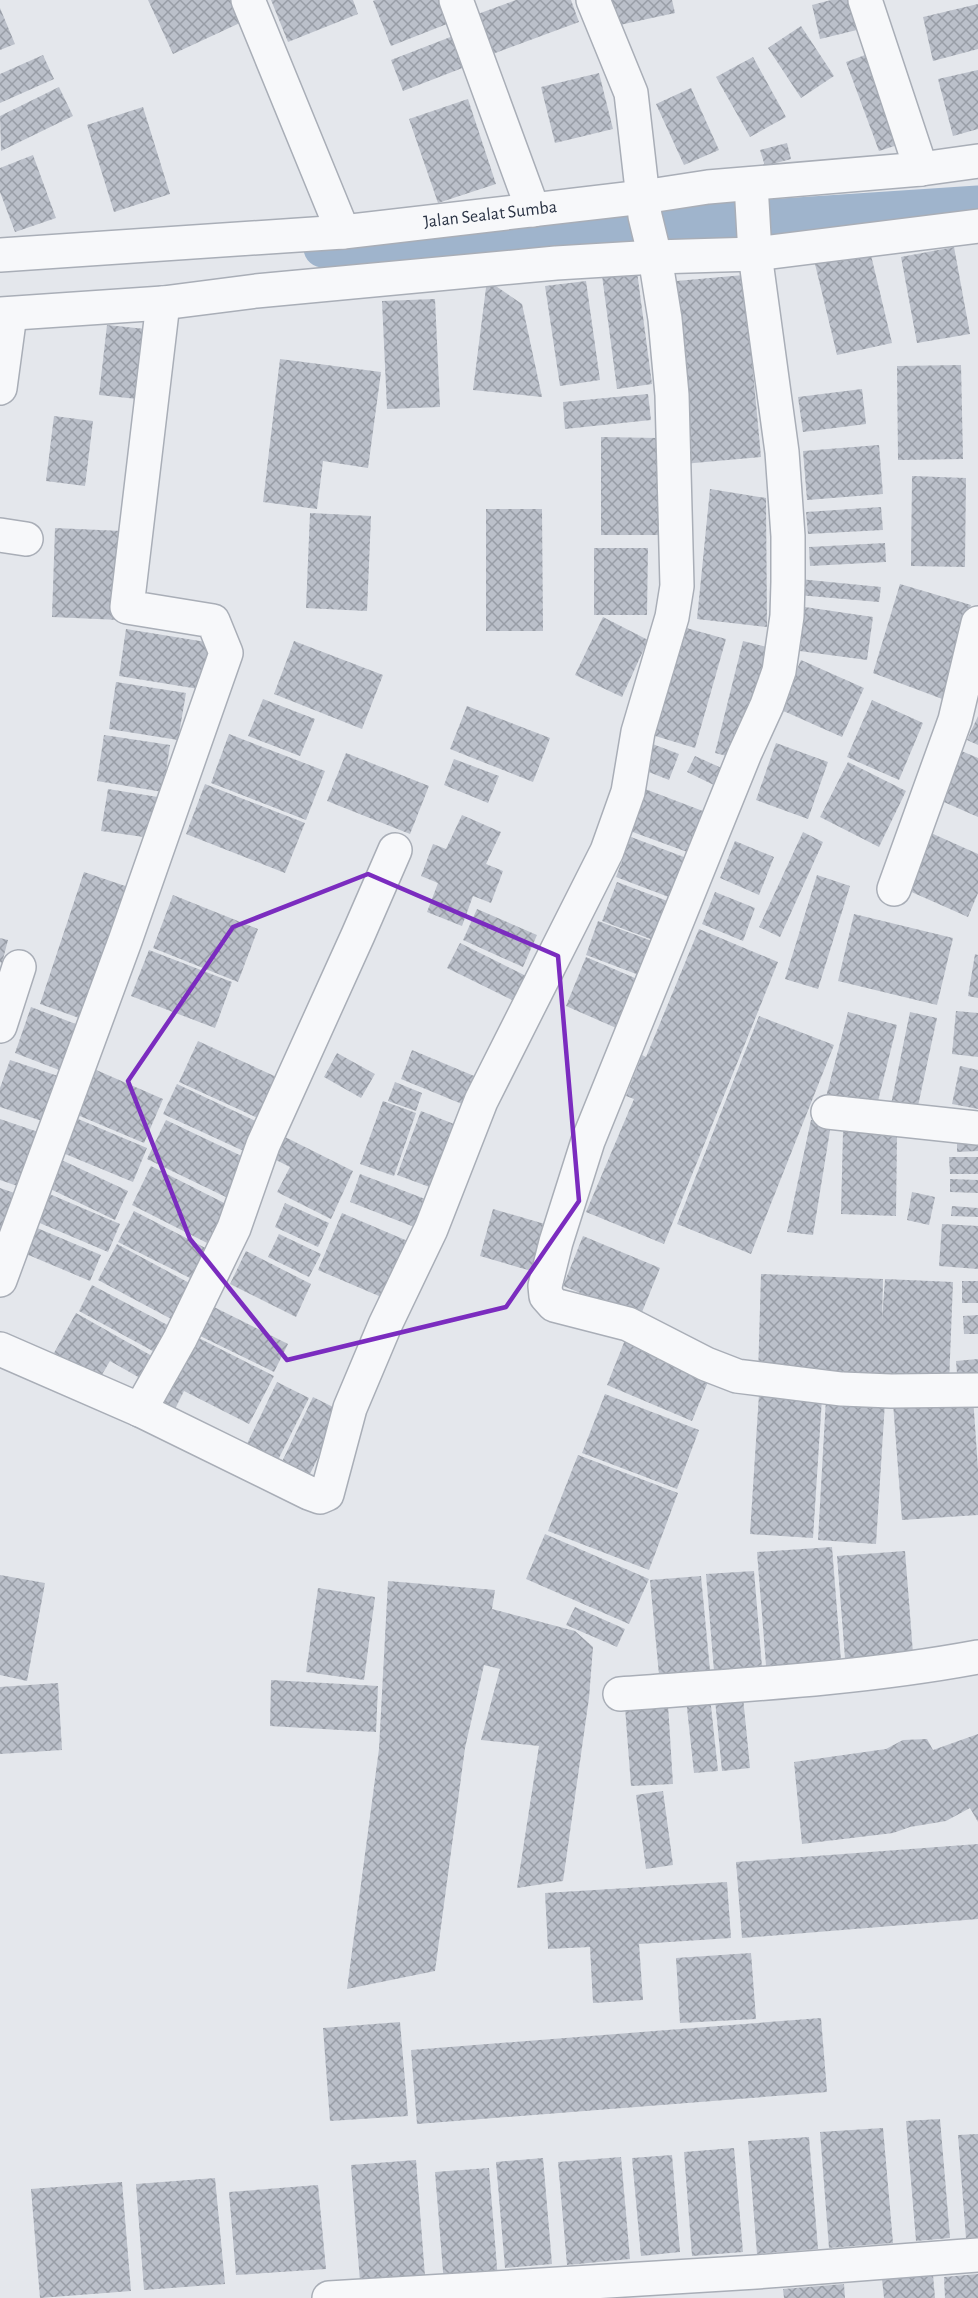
<svg xmlns="http://www.w3.org/2000/svg" width="978" height="2298" font-family="'Alegreya Sans',sans-serif">
  <style>
    .lines { fill: none; stroke-linecap: round; stroke-linejoin: round }
    .canal { stroke: #9fb4cc; stroke-width: 39 }
    .building { fill: url(#building-cross-hatch) }
    .minor-casing { stroke: #a9aeb7; stroke-width: 36 }
    .minor { stroke: #f7f8fa; stroke-width: 33 }
    .marked { fill: none; stroke: #7b2cbf; stroke-width: 4.5; stroke-linejoin: round }
    .labels { text-anchor: middle; dominant-baseline: central; stroke-width: 4.5; stroke-linejoin: round; paint-order: stroke }
    .street-label { font-size: 18px; fill: #2b3445; stroke: #f4f6f9 }
  </style>
  <defs>
    <pattern id="building-cross-hatch" width="8" height="8" patternUnits="userSpaceOnUse" patternTransform="scale(1.5)"><rect width="8" height="8" fill="#bbc0ca"/><path d="M0 0l8 8M0 8l8-8" fill="none" stroke="#989da6"/></pattern>
  </defs>
  <rect width="100%" height="100%" fill="#e4e7ec"/>
  <g class="lines">
    <path class="canal" d="M323,248L978,205"/>
  </g>
  <path class="building" d="M148,0H232L242,22L173,54Z
    M271,0H353L358,14L288,42Z
    M375,0H444L452,22L391,46L373,1Z
    M516,0H571L579,22L490,55L475,15Z
    M609,0H672L675,13L615,26Z
    M831,0H854L861,29L820,39L812,5Z
    M978,4V49L933,61L923,17Z
    M0,8L15,44L0,50Z
    M801,26L834,76L801,98L768,48Z
    M453,36L465,67L403,91L391,60Z
    M876,51L910,141L879,151L846,62Z
    M43,55L54,79L0,103V74Z
    M753,57L786,117L750,137L716,77Z
    M978,70V129L953,136L938,79Z
    M599,73L613,129L555,143L541,87Z
    M59,87L73,116L1,151L0,116Z
    M691,88L719,150L684,165L656,104Z
    M468,99L496,184L438,203L409,119Z
    M143,107L170,194L114,212L87,125Z
    M787,143L791,159L765,166L760,150Z
    M33,155L56,218L15,232L0,192V168Z
    M954,247L970,334L917,343L901,257Z
    M870,251L892,343L837,355L815,264Z
    M636,264L652,384L617,389L601,268Z
    M744,275L761,457L683,464L665,282Z
    M487,280L522,304L542,397L473,390Z
    M586,281L600,380L560,386L545,286Z
    M435,299L440,407L387,409L382,301Z
    M107,325L155,330L147,400L99,395Z
    M280,359L381,372L368,468L323,461L317,509L263,502Z
    M961,365L963,459L898,460L897,366Z
    M862,389L866,424L803,432L798,397Z
    M648,394L651,420L565,429L563,402Z
    M54,416L93,421L85,486L46,481Z
    M601,437L658,438V535H601Z
    M879,445L883,494L807,500L803,451Z
    M912,476L966,478L965,567L911,566Z
    M710,489L766,498L767,627L697,619Z
    M881,507L883,530L808,534L806,512Z
    M486,509H542L543,631H486Z
    M310,513L371,516L367,611L306,608Z
    M55,528L122,531L120,620L52,617Z
    M885,543L886,562L810,566L809,547Z
    M594,548H648L647,615H594Z
    M799,579L881,587L879,602L798,595Z
    M900,584L971,605L945,700L873,673Z
    M798,606L873,617L867,660L792,650Z
    M603,617L648,640L622,697L575,675Z
    M672,624L726,639L695,748L642,732Z
    M126,629L212,643L205,690L119,676Z
    M294,641L383,675L362,729L274,694Z
    M743,641L767,647L739,759L715,753Z
    M801,660L864,688L842,737L779,709Z
    M116,682L186,693L178,740L109,729Z
    M263,699L315,719L300,756L248,736Z
    M872,700L923,723L899,780L847,757Z
    M467,706L550,738L533,782L450,749Z
    M978,716V745L967,740Z
    M229,734L325,771L306,820L211,783Z
    M104,735L170,745L163,792L97,781Z
    M650,743L679,754L669,780L641,769Z
    M776,743L828,762L808,819L756,800Z
    M959,750L978,758V817L937,799Z
    M346,753L429,786L410,834L327,801Z
    M695,756L726,770L718,787L687,772Z
    M454,759L499,776L488,803L444,785Z
    M848,762L906,791L879,847L820,817Z
    M205,784L305,823L285,873L186,834Z
    M108,789L164,798L158,839L101,831Z
    M645,789L716,816L701,857L630,831Z
    M462,815L501,832L486,864L503,871L491,903L473,896L462,926L427,912L438,883L421,876L433,844L446,849Z
    M803,832L823,842L780,937L759,927Z
    M931,833L978,854V893L968,917L907,890Z
    M631,837L697,862L682,902L616,877Z
    M735,841L774,857L759,895L720,878Z
    M84,872L137,890L93,1023L40,1004Z
    M817,875L850,886L818,989L785,979Z
    M617,882L678,905L664,944L602,921Z
    M715,892L755,908L743,941L702,924Z
    M173,895L258,929L238,982L153,948Z
    M477,909L537,935L523,967L463,940Z
    M854,914L953,938L937,1005L838,981Z
    M598,921L660,944L647,978L586,955Z
    M699,929L778,962L664,1244L586,1212L634,1099L626,1096L642,1055L646,1057Z
    M0,938L8,940L2,963L0,962Z
    M460,943L530,978L518,1003L447,968Z
    M149,950L232,982L215,1028L131,996Z
    M975,954L978,955V998L968,996Z
    M586,957L644,982L623,1031L566,1006Z
    M31,1007L89,1029L72,1075L15,1053Z
    M956,1011L978,1013V1057L952,1054Z
    M848,1012L897,1025L876,1109L826,1097Z
    M910,1012L937,1018L916,1115L890,1109Z
    M759,1016L834,1045L751,1254L677,1224Z
    M198,1041L281,1079L262,1120L179,1082Z
    M412,1050L479,1078L467,1106L401,1079Z
    M337,1053L375,1074L361,1098L324,1077Z
    M10,1060L70,1080L54,1125L0,1107V1088Z
    M87,1066L163,1099L144,1143L68,1111Z
    M960,1066L978,1070V1109L952,1104Z
    M395,1082L422,1093L416,1111L388,1101Z
    M177,1084L262,1124L248,1153L163,1114Z
    M383,1101L416,1113L394,1176L360,1164Z
    M421,1111L459,1126L435,1189L397,1175Z
    M71,1116L147,1148L133,1182L58,1151Z
    M832,1118L813,1235L787,1232L811,1120Z
    M0,1119L50,1136L32,1191L0,1180Z
    M166,1120L250,1160L232,1200L147,1159Z
    M843,1131L897,1133L896,1216L841,1214Z
    M277,1133L353,1171L331,1219L277,1192L290,1167L266,1155Z
    M978,1142V1151L957,1152V1143Z
    M53,1156L128,1191L115,1220L40,1184Z
    M949,1157H978V1174H950Z
    M151,1166L234,1208L215,1247L132,1205Z
    M360,1174L433,1202L422,1230L350,1202Z
    M950,1179L978,1180V1193L950,1192Z
    M0,1188L26,1197L0,1262Z
    M912,1192L935,1197L929,1225L907,1220Z
    M47,1193L120,1224L108,1252L35,1221Z
    M285,1203L329,1223L318,1247L275,1227Z
    M952,1206L978,1208V1217L951,1216Z
    M493,1209L555,1227L542,1274L480,1256Z
    M134,1211L215,1253L200,1283L118,1242Z
    M342,1213L410,1242L386,1299L318,1270Z
    M942,1224L978,1226V1269L939,1266Z
    M30,1225L101,1255L90,1281L19,1251Z
    M279,1234L321,1254L309,1277L268,1257Z
    M583,1236L660,1268L640,1317L563,1286Z
    M117,1244L193,1285L175,1321L98,1280Z
    M246,1251L311,1284L296,1317L230,1284Z
    M761,1274L883,1279L882,1320L885,1279L953,1282L949,1383L758,1376Z
    M962,1281H978V1303H962Z
    M92,1285L177,1330L162,1356L79,1311Z
    M210,1305L288,1344L274,1372L196,1334Z
    M76,1313L159,1360L147,1382L110,1361L100,1378L54,1353Z
    M978,1315V1334H964L963,1316Z
    M627,1335L712,1372L692,1421L607,1385Z
    M195,1336L274,1376L249,1424L184,1391L174,1411L161,1404Z
    M978,1359V1384L958,1386L956,1361Z
    M277,1382L309,1398L275,1466L244,1450Z
    M605,1394L699,1430L677,1489L582,1453Z
    M759,1394L822,1398L813,1538L750,1534Z
    M313,1397L341,1411L305,1484L278,1470Z
    M973,1397L978,1469V1515L902,1520L893,1403Z
    M826,1398L885,1402L876,1544L818,1540Z
    M578,1455L678,1493L649,1570L548,1531Z
    M545,1534L649,1579L629,1624L526,1579Z
    M832,1547L842,1673L767,1678L757,1552Z
    M905,1551L914,1666L846,1671L837,1556Z
    M754,1571L763,1679L715,1683L706,1574Z
    M0,1575L45,1583L27,1681L0,1675Z
    M701,1576L711,1681L660,1685L650,1580Z
    M388,1581L495,1590L492,1609L575,1631L593,1647L589,1698L563,1881L517,1888L539,1746L481,1740L500,1669L484,1665L465,1748L435,1971L347,1989L379,1749Z
    M318,1588L375,1597L364,1680L306,1672Z
    M575,1607L625,1629L617,1647L566,1625Z
    M271,1680L378,1686L376,1732L270,1726Z
    M58,1683L62,1750L0,1754V1687Z
    M710,1697L718,1771L694,1773L686,1699Z
    M743,1697L750,1768L722,1771L715,1700Z
    M668,1705L673,1784L631,1786L625,1707Z
    M978,1734V1822L970,1808L946,1821L910,1827L893,1833L802,1844L794,1762L886,1749L903,1740L927,1739L933,1750Z
    M663,1791L673,1865L646,1869L636,1795Z
    M978,1844V1919L742,1938L736,1862Z
    M727,1882L731,1938L639,1944L643,2000L593,2003L590,1947L548,1949L545,1893Z
    M751,1953L756,2019L680,2023L676,1958Z
    M821,2018L827,2092L417,2124L411,2050Z
    M400,2022L408,2116L330,2121L323,2028Z
    M940,2119L950,2238L916,2241L906,2121Z
    M883,2128L893,2243L829,2248L820,2132Z
    M978,2134V2237L966,2238L958,2135Z
    M809,2137L818,2249L757,2254L748,2141Z
    M734,2148L743,2252L692,2256L684,2152Z
    M672,2155L680,2252L641,2256L632,2158Z
    M621,2157L630,2259L567,2265L558,2162Z
    M543,2158L552,2264L505,2268L496,2162Z
    M416,2160L425,2276L360,2282L351,2165Z
    M489,2168L498,2280L444,2284L435,2172Z
    M215,2178L225,2284L144,2290L136,2184Z
    M122,2182L131,2291L40,2298L31,2189Z
    M318,2185L326,2269L236,2275L229,2192Z
    M978,2274V2298H945L944,2277Z
    M933,2275L935,2298H884L882,2279Z
    M844,2284L845,2298H784L783,2289Z"/>
  <g class="lines">
    <defs>
      <g id="minor">
        <path d="M248,0L343,232"/>
        <path d="M456,0L533,210"/>
        <path d="M865,0L921,169"/>
        <path d="M751,184L755,254L782,452L788,536V582L787,616L779,671L767,705L745,753L588,1141L556,1242L545,1286L546,1296L554,1305L628,1324L706,1364L737,1376L842,1389L891,1391L978,1390"/>
        <path id="s1" d="M0,255L343,232L643,197L708,187L921,169L978,161"/>
        <path d="M0,314L163,303L256,291L556,263L655,257L755,254L978,226"/>
        <path d="M0,388L10,314"/>
        <path d="M0,535L26,539"/>
        <path d="M894,889L955,720L978,623"/>
        <path d="M0,1026L19,967"/>
        <path d="M828,1112L978,1128"/>
        <path d="M0,1280L125,941L226,653L213,621L127,607L163,303"/>
        <path d="M0,1349L140,1410L309,1493L320,1497L327,1494L350,1408L385,1325L431,1229L481,1101L607,851L628,792L638,732L672,617L677,586L672,395L665,319L655,257L645,216L631,93L593,0"/>
        <path d="M140,1410L180,1339L234,1228L263,1145L358,935L395,850"/>
        <path d="M620,1694C739,1685 860,1679 978,1657"/>
        <path d="M329,2298L756,2272L978,2255"/>
      </g>
    </defs>
    <use href="#minor" class="minor-casing"/>
    <use href="#minor" class="minor"/>
  </g>
  <path class="marked" d="M368,874L558,956L579,1201L506,1307L287,1360L190,1239L128,1081L233,927Z"/>
  <g class="labels">
    <g class="street-label">
      <text stroke="none"><textPath href="#s1" startOffset="492">Jalan Sealat Sumba</textPath></text>
    </g>
  </g>
</svg>
